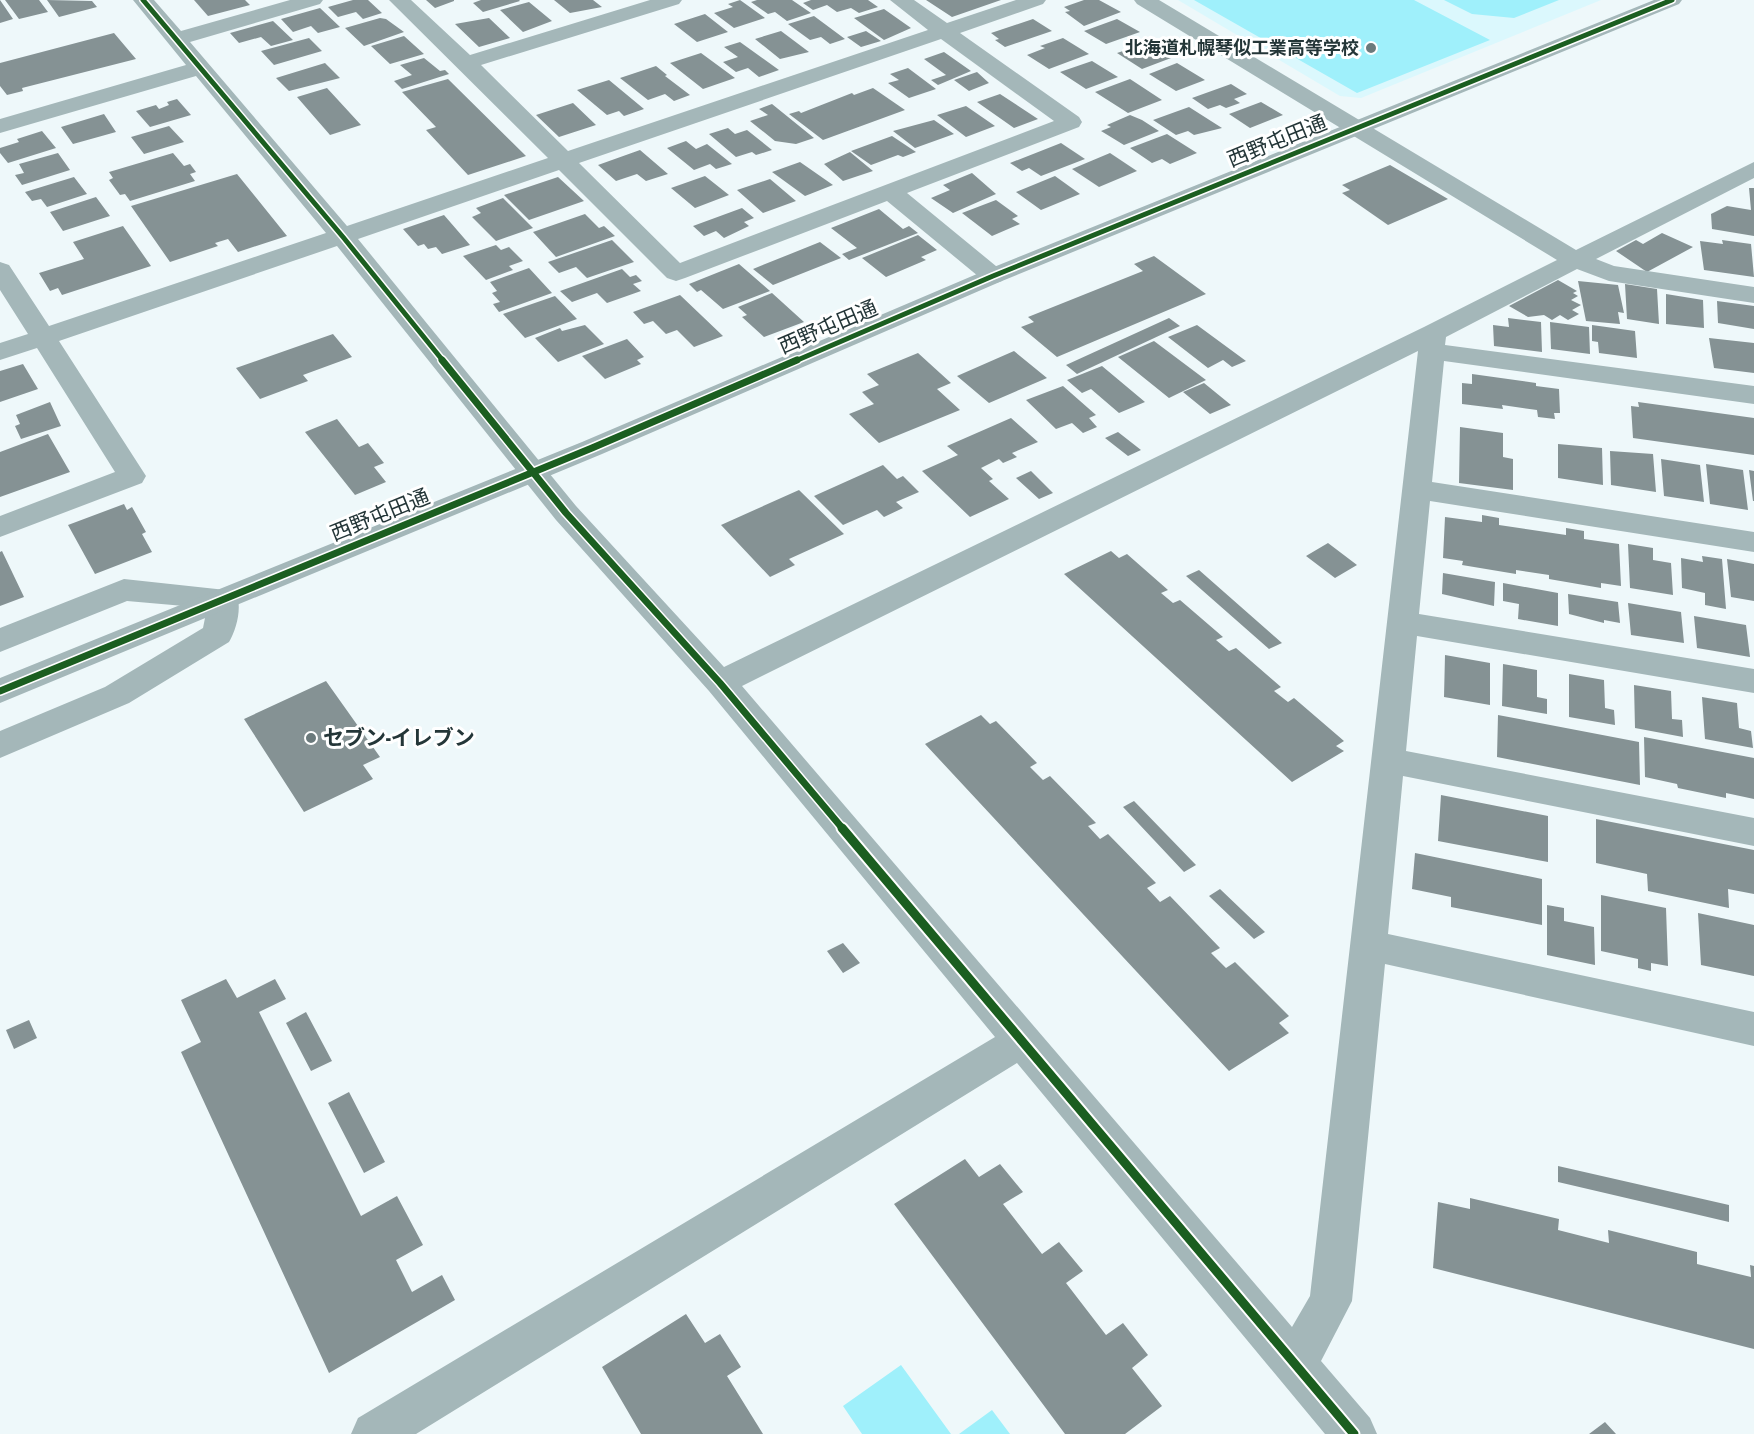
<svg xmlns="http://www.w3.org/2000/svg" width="1754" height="1434" font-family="Jost,'Noto Sans JP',sans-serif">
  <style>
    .built { fill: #dbf8fd }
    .green { fill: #9ff0fb }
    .building { fill: #859294 }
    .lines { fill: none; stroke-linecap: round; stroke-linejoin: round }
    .minor { fill: #a4b7b9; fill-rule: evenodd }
    .tertiary { fill: #a4b7b9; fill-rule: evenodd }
    .cycleway-far2-casing { stroke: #fff; stroke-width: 8 }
    .cycleway-far1-casing { stroke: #fff; stroke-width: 10 }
    .cycleway-casing { stroke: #fff; stroke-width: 13 }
    .cycleway-far2 { stroke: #1b5e20; stroke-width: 5 }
    .cycleway-far1 { stroke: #1b5e20; stroke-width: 7 }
    .cycleway { stroke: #1b5e20; stroke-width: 9 }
    .poi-dot { fill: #6b7a7c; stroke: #fff; stroke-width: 2 }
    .labels { text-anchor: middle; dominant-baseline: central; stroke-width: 6; stroke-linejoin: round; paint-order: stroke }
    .far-poi-label { font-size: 18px; font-weight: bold; fill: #243638; stroke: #fff; text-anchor: end }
    .street-label { font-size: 21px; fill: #243638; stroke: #fff }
    .poi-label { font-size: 21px; font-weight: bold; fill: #243638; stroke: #fff; text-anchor: start }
  </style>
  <rect width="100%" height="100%" fill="#eef8fa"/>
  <path class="built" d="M1178,0H1601L1361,98L1340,96Z"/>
  <path class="green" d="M1194,0H1414L1490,40L1357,93Z
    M1444,0H1559L1514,18L1472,14Z
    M901,1365L951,1434H862L843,1406Z
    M992,1410L1010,1434H959Z"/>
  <path class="building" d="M0,0L13,19L0,23Z
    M5,0H39L48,12L19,19Z
    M47,0L92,1L97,7L59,17Z
    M194,0H245L250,5L208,16Z
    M353,0H368L382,13L363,19L356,12L338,17L328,7Z
    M426,0H454V1L435,8Z
    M481,0H519L520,1L483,12L473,3Z
    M554,0H593L602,7L570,13Z
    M740,0L765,18L734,28L714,13L733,7L728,4Z
    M757,0H792L811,13L787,21L775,12L768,14L751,2Z
    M811,0H868L878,7L859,13L851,8L837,12L827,5L813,10L803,3Z
    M926,0H1001L952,17Z
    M1084,0H1099L1121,12L1084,26L1065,12L1070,11L1064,7Z
    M529,2L552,21L523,32L500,10Z
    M320,8L340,27L318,33L311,26L293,32L281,19Z
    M884,9L911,28L884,40L854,18Z
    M705,14L728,32L697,42L674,24Z
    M814,16L845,39L830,44L821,37L810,40L788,24Z
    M380,18L386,19L404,32L364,46L345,28Z
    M489,18L510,38L479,47L455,24Z
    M1033,19L1052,31L1005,47L995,40L999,39L991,33Z
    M1117,19L1140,32L1106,44L1084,31Z
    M273,21L293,40L271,46L261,37L239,43L230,33Z
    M781,31L809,52L780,59L755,39Z
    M866,31L881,41L861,47L847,37Z
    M114,33L136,59L22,88L23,91L7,95L0,86V63Z
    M404,36L424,54L390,64L371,46Z
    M309,38L322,51L274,65L261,51Z
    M1063,38L1089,54L1049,69L1027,55L1045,48L1040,46Z
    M740,42L779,70L759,77L748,68L736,72L723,62L738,57L724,47Z
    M1147,43L1171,58L1142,69L1117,53Z
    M944,52L971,71L938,85L931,80L946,75L924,59Z
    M701,53L735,78L703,89L670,63Z
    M424,58L440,71L445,70L449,74L402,89L394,81L412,75L400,65Z
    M1092,61L1118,77L1086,89L1060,72Z
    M325,63L340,78L289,91L276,78Z
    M1177,63L1205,80L1176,91L1149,74Z
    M656,66L667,75L665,76L690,95L674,101L665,94L648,100L620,78Z
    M908,68L936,89L909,98L888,83L899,80L890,74Z
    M977,72L989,83L969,91L954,80Z
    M448,79L526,156L468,175L426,130L436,127L402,92Z
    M1130,79L1162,100L1128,113L1095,92Z
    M609,80L644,109L624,116L619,111L607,115L577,90Z
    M1231,84L1247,94L1234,99L1240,103L1226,108L1220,105L1208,109L1192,98Z
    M327,88L361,125L330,135L297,97Z
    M873,88L905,110L823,140L789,114L799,111L801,113L852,93L854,95Z
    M1000,94L1038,119L1014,128L977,102Z
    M177,99L191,115L150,127L136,111L156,105L159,109L169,105L167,102Z
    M1261,102L1283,115L1250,128L1229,114Z
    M573,103L596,125L559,137L536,115Z
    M772,104L814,138L796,144L775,141L750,121L768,115L759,109Z
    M966,106L995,126L966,137L937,115Z
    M1189,107L1222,128L1194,135L1188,131L1176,135L1153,120Z
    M104,114L116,132L73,144L61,127Z
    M1130,115L1142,120L1159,131L1124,145L1101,131L1111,127L1107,125Z
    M934,120L954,134L915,148L893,131Z
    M169,126L184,142L144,154L131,137Z
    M728,128L735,134L747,130L772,150L756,155L752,152L736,157L709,134Z
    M42,131L56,148L8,163L0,153V148L19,142L17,139Z
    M1167,134L1197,153L1170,164L1162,159L1152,163L1130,148Z
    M892,136L916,152L903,157L898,155L871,165L851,151Z
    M686,141L696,149L707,144L732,164L716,169L710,164L694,170L667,148Z
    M1061,143L1085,159L1041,176L1029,168L1022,171L1010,163Z
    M640,150L668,174L646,181L637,174L616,181L598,165Z
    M850,152L873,171L843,181L824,164Z
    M58,153L70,170L22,185L15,175L24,173L19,164Z
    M173,153L184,166L190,164L196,172L190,174L195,181L130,201L125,194L120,195L109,180L113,178L109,172Z
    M1110,153L1137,171L1099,187L1072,169Z
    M800,162L833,185L805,196L772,172Z
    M1390,165L1448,199L1388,225L1342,193L1350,190L1342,185Z
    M972,173L996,194L953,213L931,198L950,190L943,185Z
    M237,174L287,236L238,252L228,239L215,243L218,246L170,262L131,206Z
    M705,176L729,195L695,208L671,188Z
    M1055,176L1080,194L1041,210L1016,192Z
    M74,177L87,194L47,207L41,199L32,201L25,192Z
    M558,177L584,201L529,220L504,195Z
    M770,179L796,201L763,213L737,190Z
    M1749,188H1754V236L1712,229L1711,214L1727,206L1751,210Z
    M96,197L110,216L63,231L50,212Z
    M503,198L533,228L496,241L472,217L481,213L476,208Z
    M996,200L1018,216L1012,219L1020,224L992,236L962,213Z
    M742,208L754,218L744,222L749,226L724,238L716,231L704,236L693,226Z
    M879,209L903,229L909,226L918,233L849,260L842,254L857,248L831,228Z
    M585,214L599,228L604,226L615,236L556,257L533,232Z
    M444,215L470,245L442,254L436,247L428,249L424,244L418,246L403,229Z
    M123,226L151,266L62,295L58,288L50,291L39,273L84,259L73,242Z
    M1662,233L1693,247L1647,272L1616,251L1636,240L1643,244Z
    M918,235L937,250L921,257L926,260L886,277L862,258Z
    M612,240L634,262L587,278L576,267L559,273L548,262Z
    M1722,240L1751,244L1754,277L1704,270L1700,241L1723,244Z
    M820,242L841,258L773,285L753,269Z
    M496,245L501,250L509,247L523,261L509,266L513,270L486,280L463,256Z
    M1154,256L1206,294L1057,357L1021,327L1034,322L1028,317L1143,271L1134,264Z
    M739,264L770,291L723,309L701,290L697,292L689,284Z
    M529,268L552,293L499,312L493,304L500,302L492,293L497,291L490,282Z
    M622,269L630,277L636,275L642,281L633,284L641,291L607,303L597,293L572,302L560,291Z
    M1558,280L1577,291L1573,293L1578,296L1571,300L1581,305L1572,310L1579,314L1568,320L1560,315L1552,320L1544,315L1528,317L1509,306Z
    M1578,281L1618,285L1624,313L1618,312L1620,324L1586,321Z
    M1625,284L1657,289L1659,324L1627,319Z
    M772,293L804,322L764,337L742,317L747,315L738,307Z
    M1666,294L1703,300L1704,328L1666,324Z
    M680,295L723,336L694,347L677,330L666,334L653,321L644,324L633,312Z
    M555,296L577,319L525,338L503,314Z
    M1717,301L1754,306V329L1718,323Z
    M1169,318L1180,326L1077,374L1066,365Z
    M1508,318L1541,322L1542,352L1494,346L1493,325L1509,327Z
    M1550,322L1589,327L1590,354L1551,349Z
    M585,325L604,344L558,362L535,338L560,328L562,331Z
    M1197,325L1246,361L1232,367L1223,360L1208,368L1168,337Z
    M1592,325L1635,331L1637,358L1599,353L1598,342L1592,341Z
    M333,334L352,357L303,375L308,381L260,399L236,368Z
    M1709,338L1754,343V373L1714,368Z
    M627,339L644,357L637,360L641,364L605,379L582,356Z
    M1154,341L1206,380L1169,398L1118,357Z
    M1014,351L1047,378L989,403L957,376Z
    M918,353L951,383L937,389L960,410L879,443L849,414L874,404L862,392L879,385L867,374Z
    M23,364L38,389L0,402V371Z
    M1102,366L1145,402L1119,413L1091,389L1082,393L1067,380Z
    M1472,374L1536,383V386L1559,389L1560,413H1554L1555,419L1538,417L1537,410L1502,405L1503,409L1462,404V383L1472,384Z
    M1204,383L1231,405L1210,414L1183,392Z
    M1063,386L1096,415L1089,418L1097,427L1083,433L1072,423L1056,429L1026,400Z
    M50,402L61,426L21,439L15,426L20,424L16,415Z
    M1638,402L1754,418V455L1633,438L1631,406L1639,407Z
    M1011,418L1038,442L1012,453L1017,457L1003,463L999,459L981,468L993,479L989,481L1009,499L970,517L922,471L958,455L947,446Z
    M337,419L359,447L368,443L384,463L374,467L386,482L355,495L305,432Z
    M1460,427L1503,433V457L1513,459V490L1459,483Z
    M1118,432L1141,450L1128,456L1105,438Z
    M48,434L70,472L0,497V452Z
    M1558,444L1602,448L1603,485L1558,478Z
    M1610,451L1653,454L1656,492L1611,485Z
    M1661,459L1700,465L1704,502L1664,496Z
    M1706,464L1743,470L1748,510L1710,504Z
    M883,465L897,479L903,476L919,492L896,502L903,508L884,517L877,510L843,525L814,496Z
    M1749,470L1754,471V501H1753Z
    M1031,471L1053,493L1039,499L1016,478Z
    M799,490L844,534L789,559L795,565L770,577L721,525Z
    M124,504L127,510L132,507L146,532L142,534L152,552L95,574L68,525Z
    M1482,515L1499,518V525L1566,535V528L1584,531V539L1619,544L1621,586L1601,583V588L1549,579V575L1516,570V574L1462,565L1463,561L1443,558L1445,517L1482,522Z
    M1328,543L1357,565L1335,578L1306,556Z
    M1628,544L1653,548V560L1671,563L1673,595L1630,588Z
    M2,551L24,597L0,606V552Z
    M1111,551L1119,558L1127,554L1168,590L1161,593L1173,603L1180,600L1223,637L1216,640L1229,651L1236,648L1281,687L1274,691L1288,702L1294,698L1344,741L1336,746L1344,751L1292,782L1064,574Z
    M1702,556L1722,559L1726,609L1705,605V593L1682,588L1681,558L1703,562Z
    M1727,559L1754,564V601L1731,597Z
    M1199,570L1282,643L1269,649L1186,576Z
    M1443,573L1495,582L1494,606L1442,594Z
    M1503,583L1558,593V626L1518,619L1519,604L1503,601Z
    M1568,594L1618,602L1620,623L1604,620V623L1569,614Z
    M1628,603L1681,612L1684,643L1631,635Z
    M1694,616L1746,625L1750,657L1697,648Z
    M1445,655L1490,663V705L1444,697Z
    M1503,664L1537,670V697L1547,699V714L1502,706Z
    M1569,674L1604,680L1605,708L1614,710L1615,725L1569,717Z
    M326,681L380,757L363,765L373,779L304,812L244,719Z
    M1634,685L1671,691L1672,719L1682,720L1683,737L1635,728Z
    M1702,697L1737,703L1739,728L1751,731L1753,748L1705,739Z
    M981,715L990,724L996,721L1037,763L1030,767L1043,780L1050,776L1096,823L1088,826L1100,839L1108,834L1156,883L1147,888L1160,902L1170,896L1220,948L1211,953L1226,968L1235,962L1289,1016L1279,1023L1289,1033L1229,1071L925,744Z
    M1498,715L1639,742L1640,785L1497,757Z
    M1644,737L1754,758V799L1726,793V798L1678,788L1677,784L1645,777Z
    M1441,795L1548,816V862L1438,841Z
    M1134,801L1196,865L1184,872L1123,807Z
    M1596,819L1754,850V894L1728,889L1729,908L1648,891L1647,874L1596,863Z
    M1415,853L1542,879V925L1451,907V897L1412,889Z
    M1220,889L1265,932L1254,939L1209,896Z
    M1601,895L1666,908L1668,966L1651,963V971L1638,968V959L1601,951Z
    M1547,905L1564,908V921L1594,927L1595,965L1547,955Z
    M1698,913L1754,925V976L1701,965Z
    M843,943L860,963L843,973L827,951Z
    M226,979L237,998L275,979L286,999L259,1012L361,1216L397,1196L423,1245L396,1260L412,1292L442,1275L455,1300L329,1373L181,1052L201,1042L181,1000Z
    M306,1012L332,1061L311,1071L286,1023Z
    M29,1020L37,1038L14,1049L6,1030Z
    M349,1092L385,1162L364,1173L328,1103Z
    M965,1159L979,1177L1000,1164L1023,1192L1003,1204L1042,1254L1059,1242L1083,1271L1066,1283L1106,1335L1123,1323L1148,1355L1132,1368L1162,1406L1125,1434H1065L894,1204Z
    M1558,1166L1729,1205V1222L1558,1182Z
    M1470,1198L1559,1219L1558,1230L1609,1243L1608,1230L1697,1252V1264L1751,1277L1750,1265L1754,1266V1349L1433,1268L1438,1202L1470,1209Z
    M686,1314L705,1343L720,1334L741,1367L727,1376L763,1434H641L602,1367Z
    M1605,1422L1616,1434H1589Z"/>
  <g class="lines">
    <path class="minor" d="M133,0H154L181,31L290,0H323L320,4L190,42L347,226L548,158L389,0H411L470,55L650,0H682L679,4L481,65L568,151L928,30L890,0H914L947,23L1016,0H1046L1043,4L960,33L1079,117L1082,122L1079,127L907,193L1002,271L1006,276L1002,281L993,284L984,281L887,201L685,278L676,281L667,278L559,170L358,239L576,506L724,667L1424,327L1557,260L1137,4L1134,0H1159L1576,250L1754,162V178L1596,259L1614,266L1754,287V303L1609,281L1577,269L1446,337L1445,345L1754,386V404L1444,361L1432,482L1754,532V552L1430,501L1419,614L1754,669V693L1417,636L1406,751L1754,818V846L1403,776L1388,934L1754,1012V1046L1385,964L1352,1301L1321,1361L1370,1418L1377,1434H1325L1017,1063L416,1434H351L358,1418L995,1037L709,691L556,520L337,246L59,341L146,476L142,483L0,537V516L115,472L37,348L0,360V343L28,334L0,290V262L9,265L49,326L326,233L196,76L0,133V119L186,65ZM941,39L1054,121L680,263L579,163ZM1418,351L1310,1296L1292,1327L742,686Z
      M124,579L235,591C243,604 237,629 229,642L129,703L0,758V731L105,687L203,628L207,608L127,601L0,652V628Z"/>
    <path class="tertiary" d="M1654,0H1682L1679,4L1002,281L602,454L0,703V678L582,442L984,271Z"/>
    <defs>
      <path id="cycleway-far2" d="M143,0L343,237L444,362
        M793,362L993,276L1672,0"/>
      <path id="cycleway-far1" d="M442,360L566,513L720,683L843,829
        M0,691L592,448L797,360"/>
      <path id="cycleway" d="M842,828L1354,1434"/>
    </defs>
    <use href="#cycleway-far2" class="cycleway-far2-casing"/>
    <use href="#cycleway-far1" class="cycleway-far1-casing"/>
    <use href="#cycleway" class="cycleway-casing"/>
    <use href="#cycleway-far2" class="cycleway-far2"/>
    <use href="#cycleway-far1" class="cycleway-far1"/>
    <use href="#cycleway" class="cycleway"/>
  </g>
  <g class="poi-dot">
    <circle cx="1371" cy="48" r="6"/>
    <circle cx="311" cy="738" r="6"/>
  </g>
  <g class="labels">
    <g class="far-poi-label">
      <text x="1359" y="48">北海道札幌琴似工業高等学校</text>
    </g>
    <g class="street-label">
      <text transform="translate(1277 141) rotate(-22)">西野屯田通</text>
      <text transform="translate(828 327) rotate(-23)">西野屯田通</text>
      <text transform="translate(380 515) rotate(-22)">西野屯田通</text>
    </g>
    <g class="poi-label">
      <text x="323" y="738">セブン-イレブン</text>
    </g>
  </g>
</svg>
